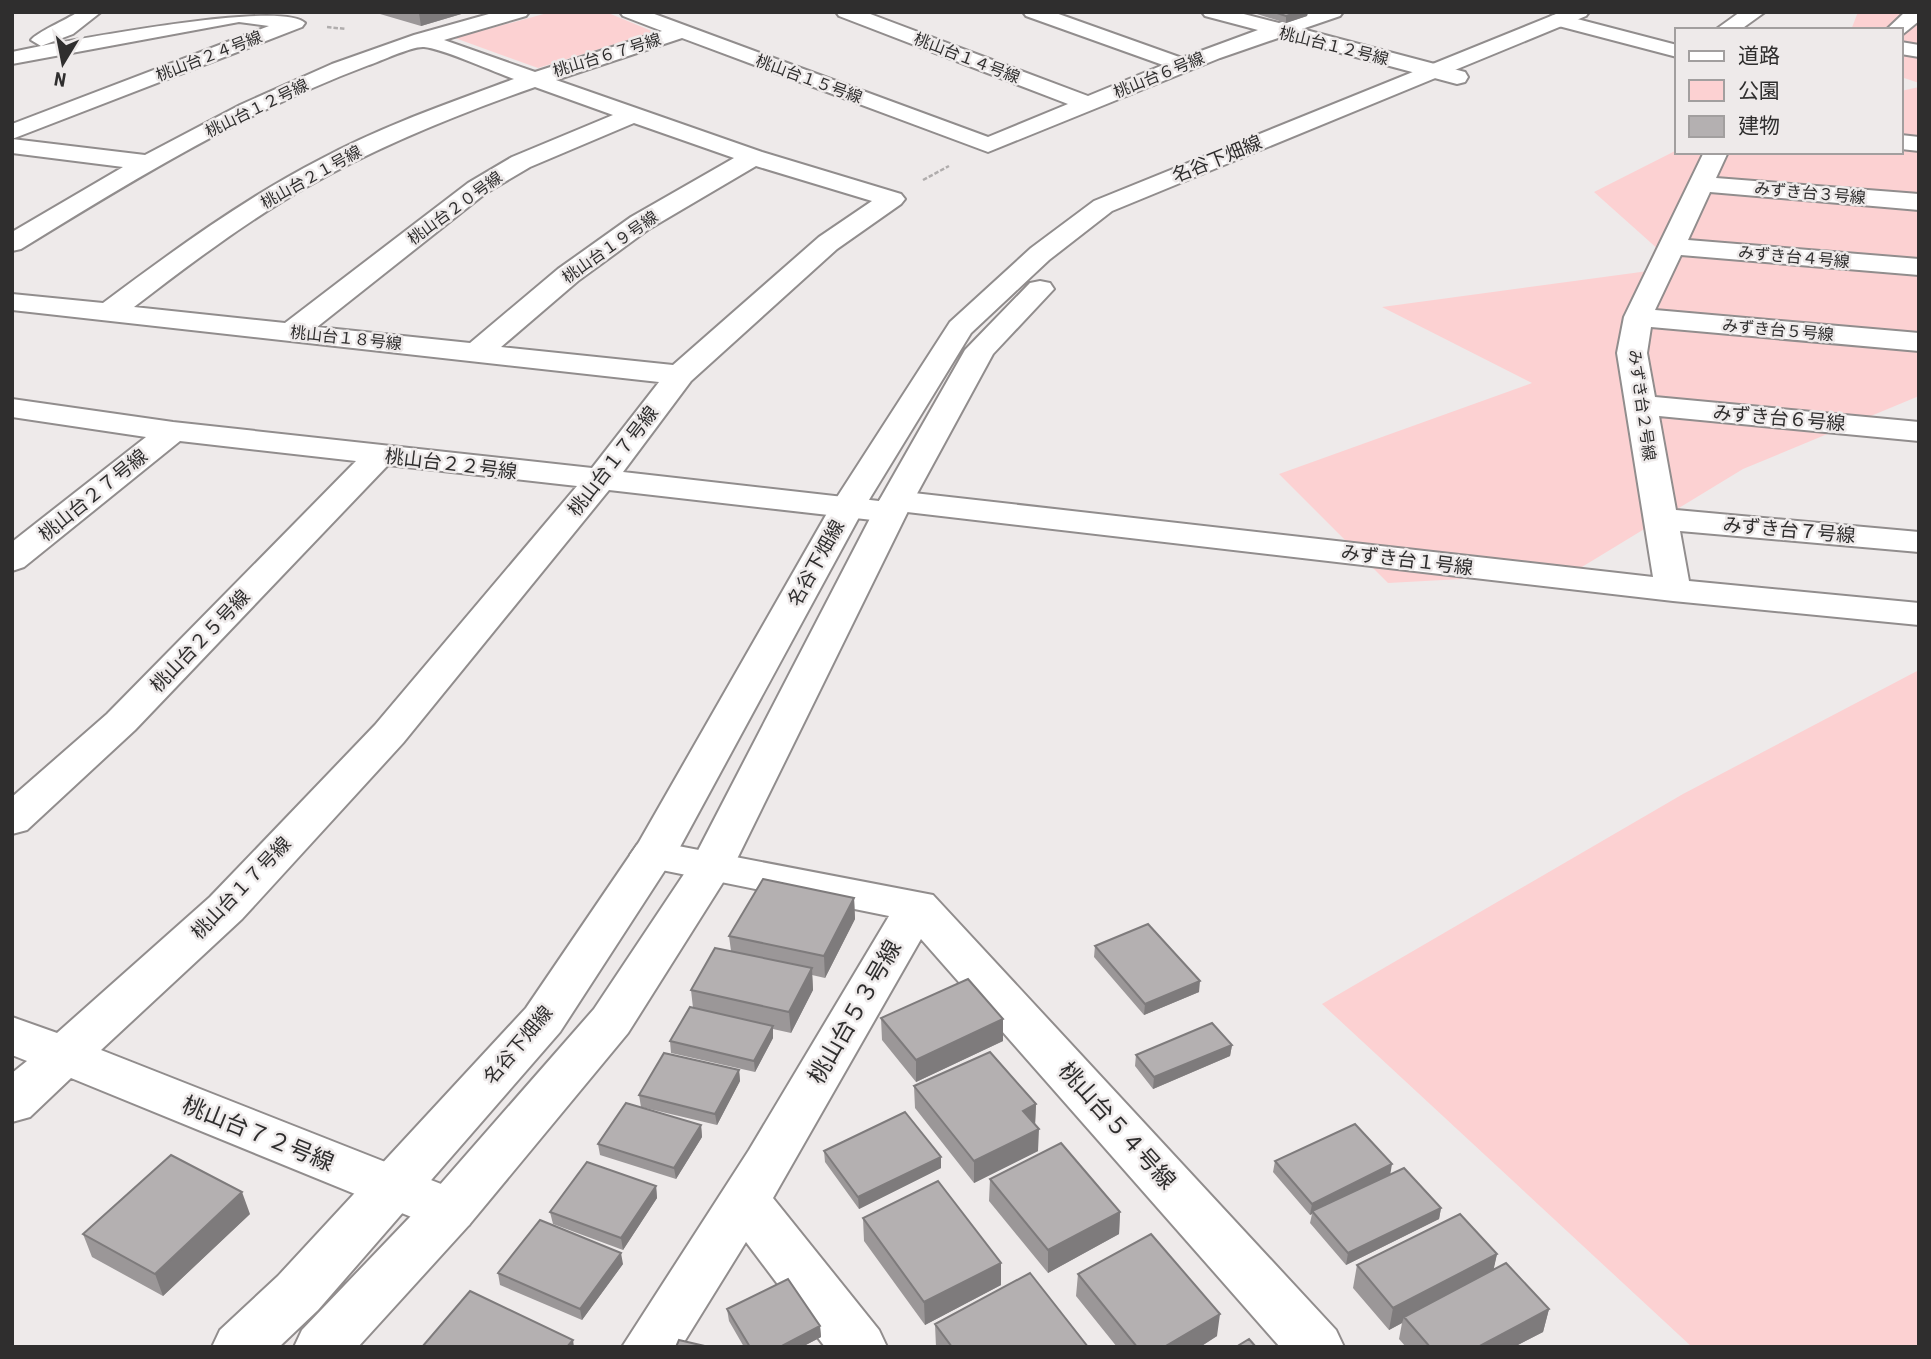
<svg xmlns="http://www.w3.org/2000/svg" width="1931" height="1359" font-family="'Roboto Condensed','Noto Sans JP',sans-serif">
  <style>
    .green { fill: #fcd1d2 }
    .lines { fill: none; stroke-linecap: round; stroke-linejoin: round }
    .minor-casing { stroke: #918d8d; stroke-width: 4 }
    .tertiary-casing { stroke: #918d8d; stroke-width: 4 }
    .path { stroke: #b0adad; stroke-width: 2.5; stroke-dasharray: 4.5 2; stroke-linecap: butt }
    .minor { fill: #fff; fill-rule: evenodd }
    .tertiary { fill: #fff; fill-rule: evenodd }
    .wall { fill: #9b9798 }
    .shaded-wall { fill: #7e7b7c }
    .building { fill: #b4b0b1; stroke: #7e7b7c; stroke-width: 2 }
    .labels { text-anchor: middle; dominant-baseline: central; stroke-width: 5; stroke-linejoin: round; paint-order: stroke }
    .far-street-label { font-size: 16px; fill: #2f2e2e; stroke: #eeeaea }
    .street-label { font-size: 19px; fill: #2f2e2e; stroke: #eeeaea }
    .near-street-label { font-size: 23px; fill: #2f2e2e; stroke: #eeeaea }
  </style>
  <rect width="100%" height="100%" fill="#eeeaea"/>
  <path class="green" d="M551,12H606L654,32L538,68L455,38Z
    M1858,12H1919V83L1901,77V30H1851Z
    M1919,87V396L1743,469L1572,573L1388,583L1279,474L1532,383L1382,307L1678,267L1594,192L1677,150V152H1901V91Z
    M1919,670V1347H1692L1322,1004L1683,794Z"/>
  <g class="lines">
    <defs>
      <path id="minor" d="M78,12H101L73,34L41,46C81,39 283,0 305,23L302,27L12,139L145,155L240,105L332,64L414,35L496,12H529L526,16L444,40L535,72L662,31L623,16L620,12H649L988,137L1068,104L839,16L836,12H865L1088,96L1163,65L1026,16L1023,12H1053L1182,58L1258,30L1205,16L1202,12H1236L1279,23L1312,12H1343L1340,16L1302,29L1465,72L1468,77L1465,82L1457,84L1281,37L1220,58L988,152L682,38L556,80L762,152L901,194L905,199L901,204L837,249L691,381L623,472L879,501L884,494L896,491L1653,577L1617,353L1624,317L1704,152H1728L1716,178L1919,194V210L1710,192L1688,240L1919,259V275L1681,255L1655,310L1919,333V351L1651,327L1647,353L1655,397L1919,422V441L1659,416L1676,510L1919,532V552L1680,531L1689,581L1919,603V625L1673,601L907,512L902,519L890,522L609,490L403,743L242,919L101,1050L469,1195L477,1210L469,1225L450,1232L431,1225L71,1078L30,1117L12,1122V1073L27,1061L12,1055V1017L57,1033L210,897L375,725L577,486L388,465L135,730L27,830L12,834V797L107,714L356,461L180,441L24,567L12,571V542L146,437L12,417V399L173,422L592,468L659,382L12,310V294L103,303C173,251 243,199 321,159C382,126 449,103 514,79C494,72 441,48 424,47C412,46 381,61 369,65C246,111 133,180 21,249L12,251V232L123,167L12,153V124L269,26L239,22L12,64V52L41,46L31,40C37,32 66,20 78,12ZM535,87L613,115L512,157L468,183L285,323L134,307C190,264 248,220 310,185C381,145 458,114 535,87ZM634,123L734,158L631,217L558,269L470,343L317,327L486,193L530,167ZM756,166L872,201L819,237L673,365L501,347L578,281L649,229Z
        M1740,12H1765L1740,30H1715Z
        M1905,12H1919V21L1903,34L1901,30H1886Z
        M1558,14L1677,45V57L1551,24L1548,20L1551,16Z
        M1901,42L1919,45V57L1901,54Z
        M1901,135L1919,137V151L1901,149Z
        M652,841L933,895L1336,1330L1344,1347H1280L921,939L773,1198L879,1330L887,1347H825L746,1242L681,1347H622L749,1150L889,916L637,865L630,855L637,845Z"/>
      <path id="tertiary" d="M1561,12H1589L1586,16L1112,211L1049,260L971,333L864,508L680,847L560,1032L318,1310L279,1347H212L220,1330L278,1276L526,1008L639,842L830,508L950,322L1031,248L1094,201Z
        M1040,281L1050,283L1054,289L993,354L913,501L734,865L628,1033L469,1225L358,1347H294L302,1330L431,1195L594,1009L692,862L879,501L965,350L1030,283Z"/>
    </defs>
    <use href="#minor" class="minor-casing"/>
    <use href="#tertiary" class="tertiary-casing"/>
    <path class="path" d="M327,27L346,29
      M923,180L949,166"/>
    <use href="#minor" class="minor"/>
    <use href="#tertiary" class="tertiary"/>
  </g>
  <path class="wall" d="M379,12H468L421,26L380,14Z
    M1257,12H1308L1307,16L1286,23L1257,14Z
    M854,898L855,919L825,978L812,975L813,990L791,1033L773,1029V1038L755,1072L671,1053L670,1041L693,1008L691,990L731,951L729,936Z
    M1095,946L1199,992L1144,1015L1094,957Z
    M881,1018L1003,1019V1041L916,1082L882,1040Z
    M1232,1045L1230,1056L1153,1089L1135,1066L1136,1055Z
    M739,1070L740,1081L717,1125L641,1107L639,1095Z
    M914,1086L1036,1104L1035,1124L1038,1151L974,1183L915,1108Z
    M701,1125L702,1137L676,1179L600,1155L598,1144Z
    M824,1151L941,1157V1168L859,1209L825,1162Z
    M1275,1161L1390,1174L1441,1208L1439,1219L1346,1265L1310,1223L1312,1214L1310,1215L1273,1172Z
    M990,1179L1120,1212L1119,1234L1048,1273L989,1201Z
    M656,1186L657,1198L623,1250L553,1224L550,1212Z
    M250,1214L163,1296L92,1257L83,1234Z
    M863,1218L1001,1263V1285L925,1325L864,1241Z
    M1497,1254L1493,1270L1549,1309L1543,1332L1514,1347H1406L1399,1339L1402,1323L1389,1330L1353,1288L1357,1265Z
    M623,1264L582,1320L500,1285L498,1273Z
    M1078,1274L1217,1336L1200,1347H1117L1076,1296Z
    M727,1309L820,1326L821,1337L802,1347H744L729,1321Z
    M935,1324L1088,1347H936Z"/>
  <path class="shaded-wall" d="M421,12H468L421,26L419,13Z
    M1299,12H1308L1307,16L1286,23V16Z
    M854,898L855,919L825,978L824,956Z
    M812,968L813,990L791,1033L789,1012Z
    M1200,981L1199,992L1144,1015L1145,1004Z
    M1003,1019V1041L916,1082V1060Z
    M773,1026V1038L755,1072L754,1061Z
    M1232,1045L1230,1056L1153,1089L1154,1077Z
    M739,1070L740,1081L717,1125L715,1114Z
    M1036,1104L1035,1126L1023,1111Z
    M701,1125L702,1137L676,1179L674,1168Z
    M1039,1129L1038,1151L974,1183V1161Z
    M941,1157V1168L859,1209L858,1197Z
    M1392,1164L1390,1176L1312,1211V1214L1310,1215L1312,1204Z
    M656,1186L657,1198L623,1250L621,1238Z
    M242,1192L250,1214L163,1296L155,1274Z
    M1441,1208L1439,1219L1346,1265L1348,1253Z
    M1120,1212L1119,1234L1048,1273V1250Z
    M621,1253L623,1264L582,1320L580,1309Z
    M1497,1254L1492,1277L1404,1317L1402,1323L1389,1330L1393,1308Z
    M1001,1263V1285L925,1325L924,1302Z
    M1549,1309L1543,1332L1514,1347H1478Z
    M1220,1314L1217,1336L1200,1347H1164Z
    M820,1326L821,1337L802,1347H780Z
    M573,1340L574,1347H567Z"/>
  <path class="building" d="M1274,12H1299L1286,16Z
    M763,879L854,898L824,956L729,936Z
    M1148,924L1200,981L1145,1004L1095,946Z
    M715,948L812,968L789,1012L691,990Z
    M968,979L1003,1019L916,1060L881,1018Z
    M690,1007L773,1026L754,1061L670,1041Z
    M1212,1023L1232,1045L1154,1077L1136,1055Z
    M990,1052L1036,1104L1023,1111L1039,1129L974,1161L914,1086Z
    M664,1053L739,1070L715,1114L639,1095Z
    M626,1103L701,1125L674,1168L598,1144Z
    M905,1112L941,1157L858,1197L824,1151Z
    M1355,1124L1392,1164L1312,1204L1275,1161Z
    M1061,1143L1120,1212L1048,1250L990,1179Z
    M171,1155L242,1192L155,1274L83,1234Z
    M587,1162L656,1186L621,1238L550,1212Z
    M1404,1168L1441,1208L1348,1253L1312,1211Z
    M938,1181L1001,1263L924,1302L863,1218Z
    M1460,1214L1497,1254L1393,1308L1357,1265Z
    M540,1220L621,1253L580,1309L498,1273Z
    M1151,1234L1220,1314L1164,1347H1137L1078,1274Z
    M1506,1263L1549,1309L1478,1347H1430L1404,1317Z
    M1030,1273L1088,1347H952L935,1324Z
    M788,1279L820,1326L780,1347H750L727,1309Z
    M470,1291L573,1340L567,1347H422Z
    M1249,1339L1256,1347H1236Z
    M679,1340L709,1347H676Z"/>
  <g class="labels">
    <g class="far-street-label">
      <text transform="translate(1334 46) rotate(14)">桃山台１２号線</text>
      <text transform="translate(607 55) rotate(-17)">桃山台６７号線</text>
      <text transform="translate(209 56) rotate(-21)">桃山台２４号線</text>
      <text transform="translate(967 58) rotate(21)">桃山台１４号線</text>
      <text transform="translate(1159 75) rotate(-22)">桃山台６号線</text>
      <text transform="translate(809 79) rotate(20)">桃山台１５号線</text>
      <text transform="translate(257 108) rotate(-26)">桃山台１２号線</text>
      <text transform="translate(311 177) rotate(-29)">桃山台２１号線</text>
      <text transform="translate(1810 193) rotate(5)">みずき台３号線</text>
      <text transform="translate(455 208) rotate(-36)">桃山台２０号線</text>
      <text transform="translate(610 247) rotate(-35)">桃山台１９号線</text>
      <text transform="translate(1794 257) rotate(5)">みずき台４号線</text>
      <text transform="translate(1778 330) rotate(5)">みずき台５号線</text>
      <text transform="translate(346 338) rotate(6)">桃山台１８号線</text>
      <text transform="translate(1642 405) rotate(82)">みずき台２号線</text>
    </g>
    <g class="street-label">
      <text transform="translate(1217 159) rotate(-22)">名谷下畑線</text>
      <text transform="translate(1779 418) rotate(5)">みずき台６号線</text>
      <text transform="translate(613 461) rotate(-52)">桃山台１７号線</text>
      <text transform="translate(451 464) rotate(7)">桃山台２２号線</text>
      <text transform="translate(93 495) rotate(-39)">桃山台２７号線</text>
      <text transform="translate(1789 530) rotate(5)">みずき台７号線</text>
      <text transform="translate(1407 560) rotate(7)">みずき台１号線</text>
      <text transform="translate(816 563) rotate(-61)">名谷下畑線</text>
      <text transform="translate(200 641) rotate(-46)">桃山台２５号線</text>
      <text transform="translate(241 888) rotate(-46)">桃山台１７号線</text>
      <text transform="translate(518 1045) rotate(-50)">名谷下畑線</text>
    </g>
    <g class="near-street-label">
      <text transform="translate(855 1012) rotate(-60)">桃山台５３号線</text>
      <text transform="translate(1117 1126) rotate(48)">桃山台５４号線</text>
      <text transform="translate(258 1134) rotate(22)">桃山台７２号線</text>
    </g>
  </g>
  <rect width="1931" height="1359" fill="none" stroke="#2f2e2e" stroke-width="28"/>
  <rect x="1675" y="28" width="228" height="126" fill="#eeeaea" stroke="#a29f9f" stroke-width="2"/>
  <rect x="1689" y="51" width="35" height="10" fill="#ffffff" stroke="#a29f9f" stroke-width="2"/>
  <text x="1738" y="63" font-size="21" fill="#2f2e2e">道路</text>
  <rect x="1689" y="80" width="35" height="21" fill="#fcd1d2" stroke="#a29f9f" stroke-width="2"/>
  <text x="1738" y="98" font-size="21" fill="#2f2e2e">公園</text>
  <rect x="1689" y="116" width="35" height="21" fill="#b4b0b1" stroke="#a29f9f" stroke-width="2"/>
  <text x="1738" y="133" font-size="21" fill="#2f2e2e">建物</text>
  <g transform="translate(63 63) rotate(190)" stroke="#eeeaea" stroke-width="5" paint-order="stroke">
  <path d="M0-5L12 26L0 18L-12 26Z" fill="#2f2e2e"/>
  <text y="-10" font-size="19" font-weight="bold" text-anchor="middle" fill="#2f2e2e">N</text>
  </g>
</svg>
